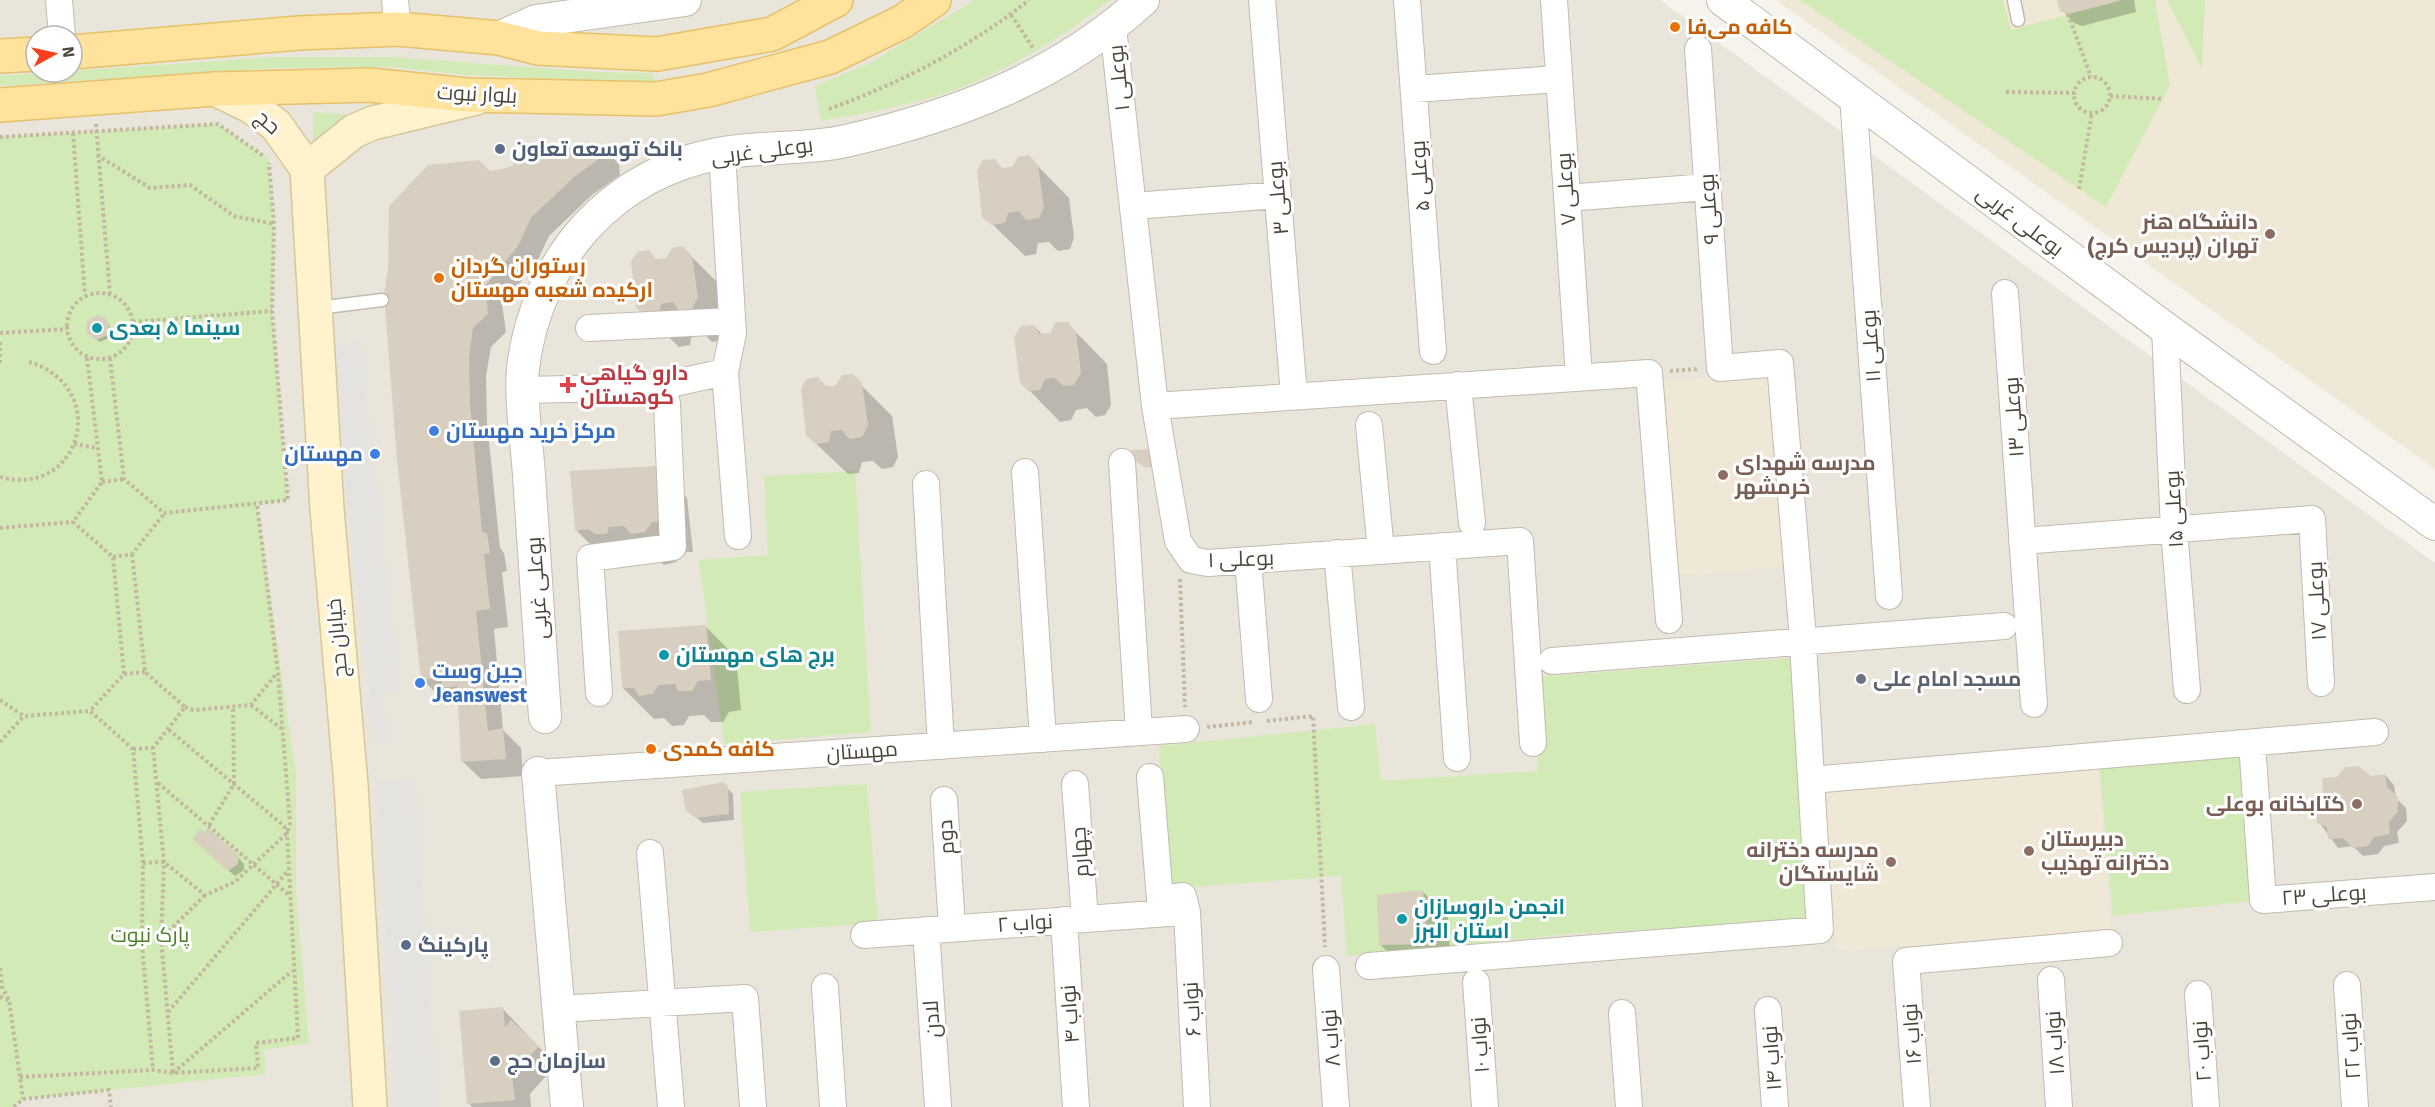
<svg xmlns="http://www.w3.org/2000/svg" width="2435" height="1107" font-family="Signika,Cairo,sans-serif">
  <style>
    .residential { fill: #eae5da; fill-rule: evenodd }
    .education { fill: #efe8d6 }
    .green { fill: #d2eab5 }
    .parking { fill: #e5e3e0 }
    .shadow { fill: #0003 }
    .building { fill: #d8cfc1 }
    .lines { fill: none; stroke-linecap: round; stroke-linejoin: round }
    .service-casing { stroke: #c2bbae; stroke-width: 15 }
    .minor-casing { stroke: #c2bbae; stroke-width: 28 }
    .tertiary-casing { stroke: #c2bbae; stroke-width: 34 }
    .secondary-casing { stroke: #d6c79b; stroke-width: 36 }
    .primary-casing { stroke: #e6c16a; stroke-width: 36 }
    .path { stroke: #c4b79f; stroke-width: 4; stroke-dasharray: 3 3; stroke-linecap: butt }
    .service { stroke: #fff; stroke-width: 12 }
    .minor { stroke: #fff; stroke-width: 26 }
    .tertiary { stroke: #fff; stroke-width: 32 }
    .secondary { stroke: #fff3cd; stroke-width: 33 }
    .primary { stroke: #ffe39c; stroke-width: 33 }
    .food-dot { fill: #e8710a; stroke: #fff; stroke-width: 2 }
    .service-dot { fill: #5c6f8a; stroke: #fff; stroke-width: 2 }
    .education-dot { fill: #8d6e63; stroke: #fff; stroke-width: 2 }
    .culture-dot { fill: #0f9aa8; stroke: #fff; stroke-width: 2 }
    .health-dot { fill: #e0444e; stroke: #fff; stroke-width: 2 }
    .shop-dot { fill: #3f7fe0; stroke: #fff; stroke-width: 2 }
    .worship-dot { fill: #6b7280; stroke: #fff; stroke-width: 2 }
    .labels { text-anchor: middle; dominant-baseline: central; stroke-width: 6; stroke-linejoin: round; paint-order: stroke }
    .food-label { font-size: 21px; font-weight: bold; fill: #c56008; stroke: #fff; text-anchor: start }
    .street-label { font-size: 21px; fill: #4b4439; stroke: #fff }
    .service-label { font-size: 21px; font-weight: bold; fill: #4e5e75; stroke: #fff; text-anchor: start }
    .education-label { font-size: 21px; font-weight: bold; fill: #785e54; stroke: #fff; text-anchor: end }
    .culture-label { font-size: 21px; font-weight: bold; fill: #0d838f; stroke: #fff; text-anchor: start }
    .health-label { font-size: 21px; font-weight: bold; fill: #be3a42; stroke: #fff; text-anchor: start }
    .shop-label { font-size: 21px; font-weight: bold; fill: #366cbe; stroke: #fff; text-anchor: start }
    .worship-label { font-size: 21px; font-weight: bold; fill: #5b616d; stroke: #fff; text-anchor: start }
    .park-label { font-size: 21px; fill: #4a7f2a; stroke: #fff }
  </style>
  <rect width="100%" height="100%" fill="#f6f3ec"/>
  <path class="residential" d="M0,0H1660L2435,563V1107H0ZM36,36H72V72H36Z"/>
  <path class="education" d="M1776,0H2435V469Z
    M1773,373L1788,567L1674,576L1659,382Z
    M2099,762L2110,930L1836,951L1822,783Z"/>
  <path class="green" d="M975,0H1110C1068,33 1021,62 972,83C925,103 872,112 821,121L815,86L870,63Z
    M1800,0H2003L2011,30L2122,0H2155L2170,85L2106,207Z
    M2167,0H2205L2202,69Z
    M274,57H392L597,72L651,73L655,80L652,83L467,75L391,67L276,68L0,86V76Z
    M313,112L369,116L313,143Z
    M218,124L269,159L274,224L272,311L288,500L257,504L296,775V891L309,1043L264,1050L266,1074L23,1099L13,1107H0V137Z
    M855,471L871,732L724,744L699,560L768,555L764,476Z
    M1792,658L1809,920L1568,934L1347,956L1341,876L1165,889L1159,746L1375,724L1381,781L1538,771L1536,677Z
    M2242,751L2253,901L2113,916L2099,762Z
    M867,784L878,923L750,932L740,792Z"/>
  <path class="parking" d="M361,342L400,691L383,693L388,741L375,743L329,344Z
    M416,780L438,1107H397L375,782Z"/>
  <path class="shadow" d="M2058,0H2134L2136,12L2082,26L2074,23L2062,10Z
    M601,146L619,164L620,175L592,195L549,236L536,264L502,304L506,332L491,347L486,376L487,422L500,548L504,553L507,571L502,572L508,627L494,629L503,730L521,748L523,776L481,779L462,761L459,703L452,696L440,697L422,679L489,172Z
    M1029,157L1069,198L1074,238L1070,249L1058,251L1049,242L1038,243L1036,254L1025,256L984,216L994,160L1003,169H1013Z
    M683,248L723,288V340L712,342L703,333L692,334L690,345L679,347L638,307L657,260L667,259Z
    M107,322L111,328L109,338L100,342L91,335Z
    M1067,323L1107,364L1111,405L1105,415L1096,417L1087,408L1076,410L1071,420L1060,422L1029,390L1034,326L1043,335H1052Z
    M852,376L892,416L898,457L893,467L882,469L873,461L862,462L859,473L848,474L807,435L827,388L836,387Z
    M656,467L687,498L693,552H684L676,562L664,565L655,556L607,561L576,530Z
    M705,626L736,657L741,710L729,712L723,722H711L704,715L689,716L684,725L672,726L664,718L654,719L623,688Z
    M2385,775L2394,785L2396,798L2406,808L2407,821L2397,832L2399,843L2384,846L2378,854L2363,856L2353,846L2338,848L2319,822L2371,777Z
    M722,783L733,794L734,820L703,823L687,810Z
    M200,845L238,857L244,864V870L235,876Z
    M1423,892L1448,917L1451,969L1405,970L1380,944Z
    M502,1008L556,1065L530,1094L531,1107H472L469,1103Z"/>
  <path class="building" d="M2057,0H2119V1L2068,14L2060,11Z
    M601,145L603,156L574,177L531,218L518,246L485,286L488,314L473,328L469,357L470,403L482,532L487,533L490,553L484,554L490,609L476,611L488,731L503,728L506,759L461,762L457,686L442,688V677L421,680L397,460L384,294L388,270L389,206L428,165L479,160L490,171L513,167L512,153Z
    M1029,155L1038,165L1044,207L1039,218L1026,220L1019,211L1008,213L1005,223L992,225L982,217L977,170L983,160L995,159L1002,168L1012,167L1018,157Z
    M683,246L692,256L698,297L692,309L680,312L673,302L661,304L659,315L646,316L636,308L631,261L637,252L649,250L656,259L666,258L672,248Z
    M97,315L105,318L109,324L107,335L96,340L86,333L87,321Z
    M1055,322H1068L1076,332L1081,373L1074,385L1063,386L1055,378L1045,379L1040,390L1028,391L1020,383L1014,337L1021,326L1034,325L1039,334L1051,333Z
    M853,374L862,383L868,425L862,437L849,439L842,430L831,431L829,442L816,444L806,436L801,389L806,379L818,377L826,386H835L842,375Z
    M1154,449V465L1147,468L1134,461L1131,450Z
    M657,466L662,521L652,522L645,532L631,534L624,526L609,527L607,534H595L588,529L575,531L570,471Z
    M706,625L711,680L698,681L692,691H678L675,684L658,685L653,694L639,696L634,688H622L618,631Z
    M2358,766L2371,776L2385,774L2387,787L2398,797V811L2389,822L2390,834L2374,837L2368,846L2353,848L2343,838L2328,839L2327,827L2317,823L2315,797L2323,793L2322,778L2337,777L2345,767Z
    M723,782L728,786L729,814L696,818L686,811L682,790Z
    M208,828L239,856L238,864L228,871L192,839L201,829L204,832Z
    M1423,890L1427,944L1379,945L1377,895Z
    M503,1007L505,1027L511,1020L539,1046L512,1076L515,1100L467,1104L459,1011Z"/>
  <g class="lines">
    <defs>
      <path id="service" d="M2014,0L2018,20
        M318,308L382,300"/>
      <path id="minor" d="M59,0L62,36
        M395,0L398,29
        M1262,0L1294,396
        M1407,0L1433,351
        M1554,0L1579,377
        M1113,27L1155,406L1178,541L1191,560L1208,563L1520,541L1533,743
        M1414,89L1558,79
        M1853,96L1889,596
        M1567,198L1707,187
        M1133,206L1278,195
        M2005,293L2034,704
        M589,328L732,321
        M2165,328L2174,529L2187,690
        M725,372L738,536
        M1458,385L1472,523
        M656,387L725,372L733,333L722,153
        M524,390L656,387L667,403L673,547L590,558L599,693
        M1155,406L1649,373L1669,620
        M1369,425L1381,551
        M1122,462L1139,732
        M1025,472L1043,739
        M926,484L941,746
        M2022,541L2312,519L2321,683
        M1442,546L1457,758
        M1337,553L1351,707
        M1248,560L1259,699
        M1552,661L2004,626
        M2252,743L2263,900L2435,887
        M538,773L1186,729
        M1150,777L1160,899L1183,896L1187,912L1197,1107
        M1811,780L2375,732
        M1075,784L1085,919
        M944,800L952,928
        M650,853L671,1107
        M1064,920L1076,1107
        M926,930L938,1107
        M864,935L1183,912
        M1369,966L1820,930L1802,627L1780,363L1720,368L1698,49
        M1326,969L1336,1107
        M2051,980L2059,1107
        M1476,982L1485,1107
        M2347,985L2355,1107
        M825,987L833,1107
        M2198,994L2206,1107
        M559,1009L745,998L753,1107
        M1768,1010L1775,1107
        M1622,1013L1629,1107
        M1917,1107L1906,961L2109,943"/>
      <path id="tertiary" d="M1723,0L2165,328L2435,524
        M499,38L536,21L685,0
        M545,717C540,637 535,556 529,475C527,444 520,399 523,368C536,259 612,172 723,153C763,146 806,150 846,141C955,116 1059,77 1143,0
        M538,773L567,1107"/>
      <path id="secondary" d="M215,89L252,107L276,125L307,169
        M307,169L327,509L351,785L370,1107
        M307,169L354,131L373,123L476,98"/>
      <path id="primary" d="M72,52L299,33L398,29L499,38L538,48L657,54L772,34L836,0
        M0,56L36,54
        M0,105L215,89L369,85L467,95L656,99L708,90L830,57L902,22L934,0"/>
    </defs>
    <use href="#service" class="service-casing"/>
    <use href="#minor" class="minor-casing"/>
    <use href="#tertiary" class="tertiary-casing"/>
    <use href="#secondary" class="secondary-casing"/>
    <use href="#primary" class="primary-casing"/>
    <path class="path" d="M2068,14L2091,77
      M1011,15L1034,49
      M2074 95a18 18 0 1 1 36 0a18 18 0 1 1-36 0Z
      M2006,92L2075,93
      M2110,96L2164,99
      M829,109C900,83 969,48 1029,0
      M96,124L110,294
      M73,133L85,295
      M0,137L218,124L265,157
      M97,155L150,188L190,185L234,216L274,224
      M2079,189L2092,113
      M67 326a33 33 0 1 1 66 0a33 33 0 1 1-66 0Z
      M133,322L272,311
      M0,333L67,329
      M0,342V364
      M87,358L102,482L73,522L113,557L124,674
      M110,358L124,479L164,513L288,500L272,311L274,224L269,163
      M1670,371L1698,369
      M74,444L97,448
      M0,477C81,499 112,387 29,362
      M102,482L124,479
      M0,528L73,522
      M132,554L145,672L185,707L153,748L164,862L161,939L173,1073
      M113,557L132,554L164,514
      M1180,579L1185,707
      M145,672L124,674L90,711L133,749L143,863L142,944L153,1070
      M0,700L24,716L90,711
      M251,705L283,730
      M185,707L193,710L251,705L277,673
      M1267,721L1313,716L1325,947
      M1207,727L1254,722
      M0,742L24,716
      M133,749L153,748
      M158,783L289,895
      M209,825L234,784L233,706
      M143,863L164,862L205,895L235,882L287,833L290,823L278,673L257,504
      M142,941L161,939L205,895
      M0,968L2,987L9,1000L23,1099
      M0,997L9,1000
      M168,1012L287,872
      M173,1073L292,971
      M20,1077L153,1070L173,1073L258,1068L256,1043L298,1038L287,833L284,826L168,729
      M14,1107L23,1099L109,1090L111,1107"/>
    <use href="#service" class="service"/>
    <use href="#minor" class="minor"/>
    <use href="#tertiary" class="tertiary"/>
    <use href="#secondary" class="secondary"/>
    <use href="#primary" class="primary"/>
  </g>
  <g class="food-dot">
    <circle cx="1675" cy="27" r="6"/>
    <circle cx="439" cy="278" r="6"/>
    <circle cx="651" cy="749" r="6"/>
  </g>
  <g class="service-dot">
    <circle cx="500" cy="149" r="6"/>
    <circle cx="406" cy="945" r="6"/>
    <circle cx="495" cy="1061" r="6"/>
  </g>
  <g class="education-dot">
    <circle cx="2270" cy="234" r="6"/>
    <circle cx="1723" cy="475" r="6"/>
    <circle cx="2357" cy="804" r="6"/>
    <circle cx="2029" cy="851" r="6"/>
    <circle cx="1891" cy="862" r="6"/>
  </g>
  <g class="culture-dot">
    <circle cx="97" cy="328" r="6"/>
    <circle cx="664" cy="655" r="6"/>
    <circle cx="1402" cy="919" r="6"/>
  </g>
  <path class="health-dot" d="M565 376h6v6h6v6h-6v6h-6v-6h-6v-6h6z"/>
  <g class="shop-dot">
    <circle cx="434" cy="431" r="6"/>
    <circle cx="375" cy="454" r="6"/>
    <circle cx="420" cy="683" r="6"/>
  </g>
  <circle class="worship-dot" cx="1861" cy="679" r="6"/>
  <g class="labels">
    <g class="food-label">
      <text x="1687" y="27">کافه می‌فا</text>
      <text x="451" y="266">رستوران گردان<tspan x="451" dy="24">ارکیده شعبه مهستان</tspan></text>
      <text x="663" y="749">کافه کمدی</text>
    </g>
    <g class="street-label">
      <text transform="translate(1119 78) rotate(-96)">بوعلی ۱</text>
      <text transform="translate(477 94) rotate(3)">بلوار نبوت</text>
      <text transform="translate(268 122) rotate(42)">حج</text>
      <text transform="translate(762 151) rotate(-7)">بوعلی غربی</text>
      <text transform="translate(1420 176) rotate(-94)">بوعلی ۵</text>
      <text transform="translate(1566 189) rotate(-94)">بوعلی ۷</text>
      <text transform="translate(1278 198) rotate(-95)">بوعلی ۳</text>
      <text transform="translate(1709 209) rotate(-94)">بوعلی ۹</text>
      <text transform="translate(2020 221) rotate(37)">بوعلی غربی</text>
      <text transform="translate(1871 346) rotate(-94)">بوعلی ۱۱</text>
      <text transform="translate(2014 417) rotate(-94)">بوعلی ۱۳</text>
      <text transform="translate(2174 509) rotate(-93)">بوعلی ۱۵</text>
      <text transform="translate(1241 559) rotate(-2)">بوعلی ۱</text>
      <text transform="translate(537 588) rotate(-94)">بوعلی غربی</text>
      <text transform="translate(2317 601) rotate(-93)">بوعلی ۱۷</text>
      <text transform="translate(337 638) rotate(-95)">خیابان حج</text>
      <text transform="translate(862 751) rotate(-4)">مهستان</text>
      <text transform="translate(946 837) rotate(-93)">دوم</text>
      <text transform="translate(1080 852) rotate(-94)">چهارم</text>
      <text transform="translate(2324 895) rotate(-4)">بوعلی ۲۳</text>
      <text transform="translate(1025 923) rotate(-4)">نواب ۲</text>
      <text transform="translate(1192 1009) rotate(-93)">نواب ۶</text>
      <text transform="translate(1070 1014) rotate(-94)">نواب ۴</text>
      <text transform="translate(932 1019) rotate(-94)">لادن</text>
      <text transform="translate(1912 1034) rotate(-94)">نواب ۱۶</text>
      <text transform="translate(1331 1038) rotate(-94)">نواب ۸</text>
      <text transform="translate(2055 1043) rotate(-94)">نواب ۱۸</text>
      <text transform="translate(1480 1045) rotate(-94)">نواب ۱۰</text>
      <text transform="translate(2351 1046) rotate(-94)">نواب ۲۲</text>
      <text transform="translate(2202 1051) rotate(-94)">نواب ۲۰</text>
      <text transform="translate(1772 1058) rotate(-94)">نواب ۱۴</text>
    </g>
    <g class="service-label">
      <text x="512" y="149">بانک توسعه تعاون</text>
      <text x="418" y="945">پارکینگ</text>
      <text x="507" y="1061">سازمان حج</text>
    </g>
    <g class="education-label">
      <text x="2258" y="222">دانشگاه هنر<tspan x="2258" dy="24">تهران (پردیس کرج)</tspan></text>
      <text x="1735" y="463" text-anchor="start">مدرسه شهدای<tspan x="1735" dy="24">خرمشهر</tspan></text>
      <text x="2345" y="804">کتابخانه بوعلی</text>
      <text x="2041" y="839" text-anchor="start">دبیرستان<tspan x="2041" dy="24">دخترانه تهذیب</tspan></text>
      <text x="1879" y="850">مدرسه دخترانه<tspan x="1879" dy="24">شایستگان</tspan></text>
    </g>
    <g class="culture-label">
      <text x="109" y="328">سینما ۵ بعدی</text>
      <text x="676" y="655">برج های مهستان</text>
      <text x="1414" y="907">انجمن داروسازان<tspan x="1414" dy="24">استان البرز</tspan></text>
    </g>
    <g class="health-label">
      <text x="580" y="373">دارو گیاهی<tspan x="580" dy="24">کوهستان</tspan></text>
    </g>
    <g class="shop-label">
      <text x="446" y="431">مرکز خرید مهستان</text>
      <text x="363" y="454" text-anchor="end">مهستان</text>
      <text x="432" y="671">جین وست<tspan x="432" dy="24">Jeanswest</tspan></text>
    </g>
    <g class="worship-label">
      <text x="1873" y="679">مسجد امام علی</text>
    </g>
    <g class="park-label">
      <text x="150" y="935">پارک نبوت</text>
    </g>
  </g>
  <g transform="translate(54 54) rotate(82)"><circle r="28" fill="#ffffff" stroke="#b7b4b0" stroke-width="1.5"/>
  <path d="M0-4.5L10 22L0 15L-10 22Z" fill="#fc3f1d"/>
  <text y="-9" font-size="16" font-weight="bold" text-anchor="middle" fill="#4b4439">N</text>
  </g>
</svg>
